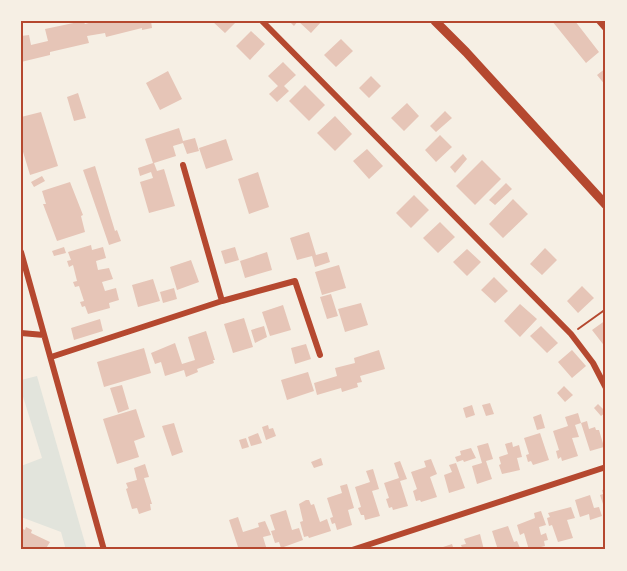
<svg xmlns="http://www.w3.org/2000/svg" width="627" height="571" font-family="Quicksand,sans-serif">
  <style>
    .green { fill: #e2e4dc }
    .building { fill: #e6c5b7 }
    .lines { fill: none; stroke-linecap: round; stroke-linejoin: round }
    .path { stroke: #b5482f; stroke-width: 2 }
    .minor { stroke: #b5482f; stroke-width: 6 }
    .secondary { stroke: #b5482f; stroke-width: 9 }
    .neatline { fill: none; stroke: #b5482f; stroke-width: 2 }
  </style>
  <rect width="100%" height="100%" fill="#f6efe4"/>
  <path class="green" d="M37,376L87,550H66L61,532L21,517V466L42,458L21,390V380Z"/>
  <path class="building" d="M83,21L85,24L96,21H151L152,28L142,30V28L106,37L105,33L87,36L89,43L50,52V55L21,62V36L29,35L31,45L48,41L45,29Z
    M212,21H237L225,33Z
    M289,21H322L311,33L298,21L294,26Z
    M552,21H575L599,52L586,63Z
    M251,31L265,44L250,60L236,46Z
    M341,39L353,51L336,67L324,55Z
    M283,62L296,75L284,86L289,91L277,102L269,94L278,86L268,76Z
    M606,68V86L597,75Z
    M168,71L182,99L160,110L146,83Z
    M371,76L381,86L369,98L359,88Z
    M305,85L325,105L309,121L289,101Z
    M78,93L86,118L74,121L67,97Z
    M407,103L419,116L404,131L391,118Z
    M445,111L452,118L436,132L430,126Z
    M41,112L58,166L30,175L21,145V117Z
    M335,116L352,134L335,151L317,133Z
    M179,128L183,141L195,138L199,151L187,154L183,143L173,146L176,156L154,163L157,171L164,169L175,206L149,213L140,182L153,178L151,172L140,176L138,168L153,163L145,139Z
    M440,135L452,147L436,162L425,150Z
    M226,139L233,160L206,169L199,148Z
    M367,149L383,166L369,179L353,161Z
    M463,154L467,159L455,173L450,167Z
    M482,160L501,179L475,205L456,186Z
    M95,166L115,231L117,230L121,241L109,245L83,170Z
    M258,172L269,207L249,214L238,179Z
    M42,176L45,181L34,187L31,182Z
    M70,182L83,215L81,216L85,232L57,241L43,204H46L42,191Z
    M506,183L512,189L495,205L489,200Z
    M414,195L429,210L411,228L396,213Z
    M513,199L528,214L503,238L489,224Z
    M440,222L455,237L438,253L423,238Z
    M309,232L316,255L327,252L330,262L315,267L312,256L297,260L290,238Z
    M91,245L92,250L103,247L106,258L96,261L98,270L109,268L113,279L102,282L105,291L116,288L119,300L109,303L110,308L88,314L85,306L82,307L80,302L84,301L79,286L75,287L73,282L77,281L73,265L69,267L67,261L71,260L68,252Z
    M64,247L66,253L54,256L52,251Z
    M235,247L239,260L225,264L221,251Z
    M545,248L557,260L542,275L530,264Z
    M467,249L481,262L467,276L453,262Z
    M267,252L272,270L245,278L240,261Z
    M191,260L199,282L177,290L170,267Z
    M339,265L346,288L322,295L315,272Z
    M494,277L508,291L495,303L481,290Z
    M153,279L160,301L138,307L132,285Z
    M582,286L594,298L578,313L567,301Z
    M174,288L177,299L163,303L160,292Z
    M331,294L338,316L327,319L320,297Z
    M361,303L368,325L345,332L338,309Z
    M520,304L537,319L520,337L504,321Z
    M283,305L291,330L270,336L262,312Z
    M244,318L253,347L233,353L224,324Z
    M100,319L103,331L74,340L71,328Z
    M606,320V348L592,330Z
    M264,326L267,337L255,343L251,330Z
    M541,326L558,343L547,353L530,336Z
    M206,331L215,360H213L214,363L197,369L198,372L186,377L184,370L165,376L161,362L155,364L151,353L175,343L182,364L195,360L188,337Z
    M306,344L311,359L295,364L291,348Z
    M144,348L151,373L104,387L97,362Z
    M379,350L385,369L360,376L362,382L357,383L358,387L342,392L341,388L317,395L314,383L337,376L335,368L355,363L354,358Z
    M572,350L586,366L572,378L558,362Z
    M308,372L314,391L287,400L281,380Z
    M122,385L129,409L118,413L110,388Z
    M564,386L573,395L565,402L557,393Z
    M490,403L494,414L486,416L482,405Z
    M598,404L606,412L601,416L594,408Z
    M472,405L475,415L466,418L463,408Z
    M136,409L145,437L134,441L139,457L117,464L103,419Z
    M578,413L581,423L575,425L579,437L572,438L578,456L562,461L561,457L558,459L556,451L559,450L553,431L568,426L565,417Z
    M541,414L545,428L537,430L533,417Z
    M587,421L589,429L595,427L596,430H599L604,447L590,451L581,423Z
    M174,423L183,452L172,456L162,426Z
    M268,425L269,429L273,428L276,436L266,440L262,427Z
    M258,433L262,443L251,446L248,437Z
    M540,433L549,460L533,465L531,461L528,462L526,455L529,454L524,438Z
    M246,438L249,447L242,449L239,440Z
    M512,442L513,447L519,445L522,457L517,458L520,470L502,474L499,465L501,464L499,457L508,454L505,444Z
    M488,443L493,459L486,461L492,479L477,484L472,466L482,463L477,446Z
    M471,448L476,458L464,462L463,460L457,462L455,457L461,455L460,451Z
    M321,458L323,465L314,468L311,462Z
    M431,459L437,474L430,477L437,497L421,502L420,500L416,501L413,491L417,489L411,472L426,467L424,461Z
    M400,461L407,479L400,481L408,506L393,510L392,507L389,508L386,499L389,498L384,483L399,478L394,463Z
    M456,463L465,488L449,493L444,475L452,472L449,465Z
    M145,464L149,477L144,478L152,504H150L151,510L139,514L137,508L132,509L126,489L128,488L126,483L137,480L134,468Z
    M373,469L379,489L372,491L380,516L365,520L364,515H361L358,508L361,507L355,487L370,482L366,471Z
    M347,484L354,508L348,510L352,525L337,530L335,523L332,524L330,518L333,517L327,498L342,493L340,486Z
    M606,489V503L603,504L600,495L603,494L602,490Z
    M590,495L594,508L599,507L602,516L590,520L589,514L580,517L575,500Z
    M306,500H309L311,505L314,504L320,522L327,519L331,531L309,538L308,536L304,537L300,522L303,521L299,504Z
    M571,507L575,518L567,520L573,538L558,542L552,525L549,526L547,518L550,517L548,513Z
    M286,510L292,530L299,528L303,540L281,548L279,542L275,543L271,531L275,530L270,515Z
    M541,511L546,525L539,527L541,535L546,533L548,540L544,541L545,546L529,550L524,533L520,535L517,525L535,518L534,513Z
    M238,517L243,532L259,527L258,523L265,521L271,535L263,537L267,550H239L229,520Z
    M508,526L514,542L517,541L520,548L498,550L492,531Z
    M26,527L32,530L31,533L50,542L45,550L21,549V528L25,530Z
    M480,534L484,550H463L461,545L466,544L464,539Z
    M452,544L454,550H434Z"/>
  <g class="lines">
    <path class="path" d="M578,329L606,309"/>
    <path class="minor" d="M262,21L571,334L593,363L606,388
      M599,21L606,29
      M183,165L222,301
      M21,252L104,550
      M21,333L44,335
      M51,357L222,301L295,281L320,355
      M352,550L606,467"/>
    <path class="secondary" d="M435,21L466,52L606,205"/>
  </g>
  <rect width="627" height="571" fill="none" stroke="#f6efe4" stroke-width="45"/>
  <rect x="22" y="22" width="582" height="526" class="neatline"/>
</svg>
